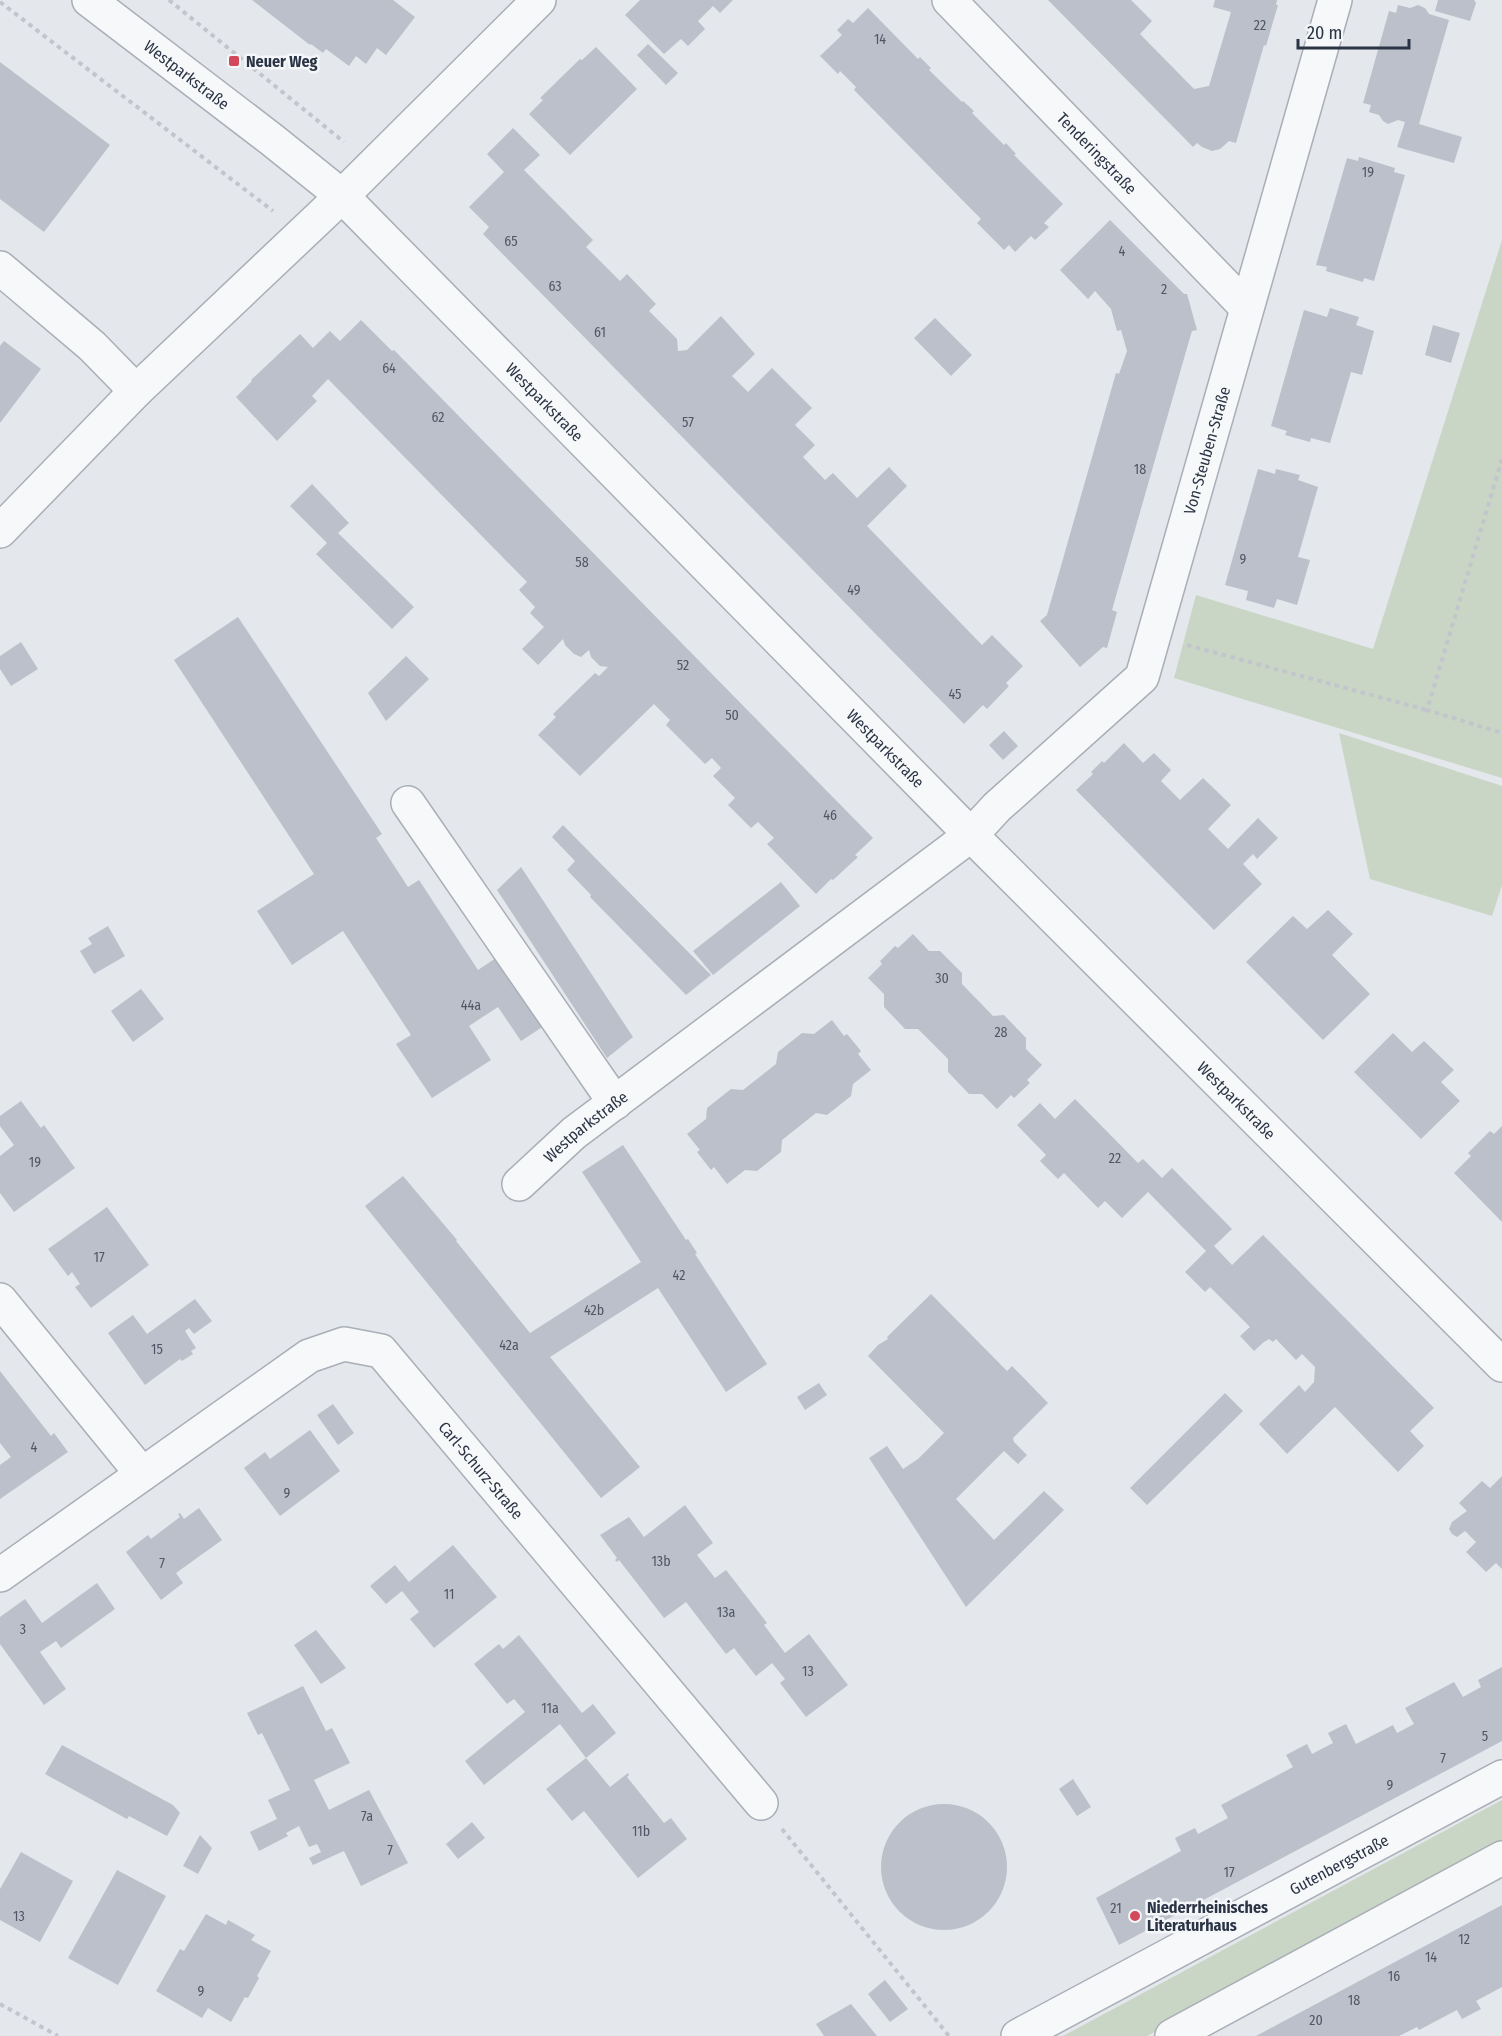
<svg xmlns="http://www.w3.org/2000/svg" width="1502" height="2036" font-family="'Fira Sans Condensed',sans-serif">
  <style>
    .green { fill: #c9d6c5 }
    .building { fill: #bbc0ca }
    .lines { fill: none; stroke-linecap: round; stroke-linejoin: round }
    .minor-casing { stroke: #a9aeb7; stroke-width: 36 }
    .path { stroke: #c2c5cb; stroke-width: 4; stroke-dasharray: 4.5 4.5; stroke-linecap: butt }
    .minor { stroke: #f7f8fa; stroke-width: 33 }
    .poi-dot { fill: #d1495b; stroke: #f4f6f9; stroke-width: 2 }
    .labels { text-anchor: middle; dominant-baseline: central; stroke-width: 5; stroke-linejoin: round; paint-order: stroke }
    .number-label { font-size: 14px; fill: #4f5766 }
    .poi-label { font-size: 16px; font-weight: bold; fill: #2b3445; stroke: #f4f6f9; text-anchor: start }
    .street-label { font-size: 16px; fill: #2b3445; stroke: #f4f6f9 }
  </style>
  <rect width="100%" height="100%" fill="#e4e7ec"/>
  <path class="green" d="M1502,240V778L1174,678L1196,595L1373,649Z
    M1339,733L1502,786V885L1492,916L1370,879Z
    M1502,1800V1846L1147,2036H1063Z"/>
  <path class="building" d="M252,0H393L415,17L386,55L377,48L366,64L356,56L349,66L326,49L323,53L311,44L310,45Z
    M640,0H733L720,13L713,6L698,21L705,29L688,46L681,39L664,54L625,15Z
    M1048,0H1131L1152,21L1140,34L1194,89L1209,86L1231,12L1213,7L1215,0H1277L1276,5H1278L1266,46L1264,45L1236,143L1229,141L1220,149L1212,151L1202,147L1197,143L1193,147Z
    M1438,0H1474L1476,3L1470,21L1435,11Z
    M1398,5L1410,8L1418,5L1425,8L1429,14L1449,20L1419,124L1462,137L1454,163L1397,147L1405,122L1398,120L1388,124L1383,121L1379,115L1369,112L1371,105L1363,103L1389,11L1396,13Z
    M868,8L918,59L920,57L931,68L929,70L962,102L963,101L974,111L972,113L1004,145L1006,143L1016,154L1014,155L1063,204L1044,223L1049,227L1035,240L1031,236L1015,252L1009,245L1004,250L977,223L981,219L854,90L856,87L840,71L838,74L820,56L842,35L837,30L848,19L853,23Z
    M648,44L678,73L666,85L637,55Z
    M596,47L637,89L570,155L529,114L543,100L540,98L580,59L582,60Z
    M0,62L110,145L44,232L0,199Z
    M513,128L540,155L524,170L593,240L586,247L620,281L627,274L656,304L649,311L677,339L678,351L687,350L721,316L755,354L732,376L748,392L772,368L812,408L795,425L815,445L803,457L825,480L833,473L857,498L889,467L907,486L867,526L982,645L992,635L1023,666L1006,683L1009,686L987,709L983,705L964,724L483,234L489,227L469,207L504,172L487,154Z
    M1359,157L1395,168L1394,172L1405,175L1374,281L1364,278L1363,282L1326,271L1327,267L1316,265L1347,158L1358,161Z
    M1110,220L1184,294H1187L1197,330L1192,331L1191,334L1112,610L1117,612L1107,648L1103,647L1080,667L1040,621L1047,615L1116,373L1119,374L1127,351L1121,330L1117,331L1111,309L1095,291L1088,299L1060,270Z
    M1330,308L1359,317L1356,325L1374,331L1362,375L1351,372L1330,443L1311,438L1310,442L1285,435L1287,431L1271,426L1304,310L1327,317Z
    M935,318L972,355L951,376L914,338Z
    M361,320L392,351L394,350L873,838L855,855L858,857L833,880L831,879L816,894L767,844L774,838L758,822L751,828L728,805L735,798L713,776L721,768L712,758L705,764L666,725L670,720L654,704L580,776L538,735L556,717L553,714L595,673L599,676L608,667L600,666L591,657L589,650L581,657L574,654L565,645L563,639L538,665L522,649L544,627L530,613L535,607L519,590L527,582L328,379L312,396L317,401L277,441L236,397L252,381L251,380L300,334L313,348L330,331L340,341Z
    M1433,325L1460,333L1451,363L1425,355Z
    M4,341L41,369L0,423V346Z
    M1258,469L1275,474L1276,469L1300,475L1298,480L1318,487L1298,557L1310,560L1297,605L1277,599L1274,608L1246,600L1248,591L1225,585Z
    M312,484L349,523L338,533L414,607L392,629L316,554L327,543L290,506Z
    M238,617L382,834L376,838L408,887L419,880L478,970L502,954L547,1024L521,1041L498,1007L469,1026L491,1060L432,1098L396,1044L411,1035L343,931L292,965L257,911L314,874L174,660Z
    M21,642L38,669L11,686L0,669V656Z
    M406,656L429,679L386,721L368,693Z
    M1004,731L1018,746L1003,760L989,745Z
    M1124,743L1143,763L1154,753L1171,770L1161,781L1180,800L1203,778L1231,805L1208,829L1228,849L1258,818L1278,838L1257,859L1253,854L1243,864L1262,884L1214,930L1076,790L1093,774L1091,772L1102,761L1104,763Z
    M563,825L612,875L711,975L686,995L590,897L591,895L567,870L575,861L552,837Z
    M521,867L633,1037L607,1058L497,890Z
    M781,882L800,906L713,975L693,951Z
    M1328,910L1353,934L1332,955L1370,994L1323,1040L1246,962L1293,916L1307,929Z
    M108,926L125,956L94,974L80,951L92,944L88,938Z
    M913,934L929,951H940L962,973V984L993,1016L1004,1015L1026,1038V1049L1042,1065L1027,1080L1030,1083L1014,1098L1011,1095L997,1109L982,1094H969L948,1072V1059L918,1029H905L884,1007V994L868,978L882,964L880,961L895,946L898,948Z
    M141,989L164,1019L133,1042L111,1011Z
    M832,1020L844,1036L847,1034L861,1051L858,1054L871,1070L853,1084L851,1096L827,1115L816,1113L782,1140L781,1152L757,1171L745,1170L727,1184L714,1167L711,1170L697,1152L700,1150L687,1134L706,1119L707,1108L731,1089L743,1090L776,1064L778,1052L802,1033L814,1034Z
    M1393,1033L1412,1052L1424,1041L1454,1070L1441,1082L1460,1101L1421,1139L1354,1072Z
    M1075,1099L1138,1163L1143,1159L1162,1178L1172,1168L1232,1229L1214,1246L1232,1265L1263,1235L1434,1408L1410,1431L1424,1446L1398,1472L1335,1407L1287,1454L1259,1424L1299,1385L1305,1392L1314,1382L1315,1367L1302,1354L1296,1360L1276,1339L1273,1342L1269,1339L1264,1342L1254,1351L1240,1336L1250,1327L1210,1287L1205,1292L1185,1272L1206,1251L1148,1192L1122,1218L1105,1201L1098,1208L1064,1173L1058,1179L1040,1161L1046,1155L1017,1125L1040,1103L1055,1119Z
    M21,1101L41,1128L44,1125L75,1168L14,1212L0,1193V1156L14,1145L0,1126V1116Z
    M1502,1126V1222L1454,1173L1471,1156L1468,1153L1490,1131L1494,1134Z
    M623,1145L686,1240L688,1239L697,1253L695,1254L767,1364L726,1392L658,1288L550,1357L640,1467L601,1498L365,1206L403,1176L457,1240L456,1241L530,1333L641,1262L582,1172Z
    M107,1207L149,1265L91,1308L75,1287L80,1284L72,1272L68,1276L48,1249Z
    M931,1294L1007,1371L1012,1366L1048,1403L1013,1438L1014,1442L1027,1455L1018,1464L1004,1451L956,1499L994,1540L1044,1491L1064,1510L966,1607L869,1458L887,1446L903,1469L918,1459L944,1433L868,1356L878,1345L888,1339L887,1337Z
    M195,1299L212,1321L194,1334L189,1328L185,1331L196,1348L191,1351L193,1354L182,1361L180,1359L145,1385L108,1333L133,1315L147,1334Z
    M0,1371L51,1436L54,1433L68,1452L0,1499V1465L11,1457L0,1443Z
    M819,1383L827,1395L805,1410L797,1397Z
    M1225,1393L1243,1411L1147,1505L1130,1488Z
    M333,1404L354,1433L338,1445L317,1415Z
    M310,1430L340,1471L280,1516L244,1468L265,1452L270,1459Z
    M1502,1476V1569L1496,1563L1486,1572L1466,1552L1476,1542L1465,1531L1457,1537L1452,1534L1449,1529L1452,1522L1467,1511L1459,1503L1482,1481L1490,1488Z
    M685,1505L713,1543L697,1555L715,1578L726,1570L767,1623L764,1625L785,1653L809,1634L848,1685L806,1717L780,1683L785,1679L772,1663L756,1676L734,1648L726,1654L686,1602L664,1618L619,1560L617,1562L615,1560L617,1558L600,1535L629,1517L644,1537Z
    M199,1508L222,1540L176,1573L183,1583L161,1600L126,1552L148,1535L151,1539L180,1517L178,1514L180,1513L184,1519Z
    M453,1545L497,1597L434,1648L410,1619L419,1612L402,1591L386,1604L370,1586L395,1565L409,1582Z
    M97,1583L115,1609L61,1648L56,1641L40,1652L66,1689L44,1705L0,1644V1617L25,1599L42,1623Z
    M316,1630L346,1668L321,1684L294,1645Z
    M519,1635L582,1713L593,1704L616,1733L586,1758L610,1787L628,1773L629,1775L627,1777L664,1823L671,1818L687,1839L638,1878L584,1811L572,1821L546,1789L586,1758L560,1724L484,1785L465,1761L525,1712L514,1699L507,1704L474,1664L499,1644L503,1649Z
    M1502,1667V1741L1119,1945L1096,1898L1181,1851L1175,1838L1195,1828L1198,1834L1228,1818L1221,1805L1293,1767L1286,1755L1307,1744L1312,1754L1333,1743L1328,1733L1346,1724L1356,1744L1393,1725L1397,1733L1414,1724L1405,1708L1454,1682L1463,1697L1481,1687L1478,1680Z
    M303,1686L326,1731L332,1728L350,1763L314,1780L329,1810L369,1790L408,1863L361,1886L344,1851L313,1865L309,1858L321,1852L317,1844L309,1847L299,1826L286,1833L288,1836L259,1851L250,1832L277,1819L268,1800L290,1790L262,1733L258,1735L247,1713Z
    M62,1745L173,1805L180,1813L167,1836L129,1816L127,1819L45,1774Z
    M1073,1779L1091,1807L1077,1816L1059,1789Z
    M881 1867a63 63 0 1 1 126 0a63 63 0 1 1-126 0Z
    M472,1822L485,1838L458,1859L446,1844Z
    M200,1835L212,1848L198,1874L183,1866Z
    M21,1852L73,1881L40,1942L0,1920V1889Z
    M117,1870L166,1896L118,1985L68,1958Z
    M1502,1905V1987L1476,2001L1481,2009L1462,2019L1457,2010L1419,2030L1417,2027L1399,2036H1256Z
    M206,1914L226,1925L228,1920L255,1935L251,1940L271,1951L257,1976L259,1978L248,1998L245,1997L231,2022L208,2008L202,2018L156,1991L180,1949L184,1951Z
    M885,1980L908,2009L890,2022L868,1994Z
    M851,2004L877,2036H824L816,2024Z"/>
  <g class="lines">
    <defs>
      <g id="minor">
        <path id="s1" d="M89,0L271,139L342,196L971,835L1502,1365"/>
        <path id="s2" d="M949,0L1246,307"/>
        <path d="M0,268L92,346L136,391"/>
        <path d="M0,531L136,391L342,196L539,0"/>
        <path d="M408,803L615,1103"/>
        <path id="s3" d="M519,1184L574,1133L971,835L997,807L1142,677L1335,0"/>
        <path d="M0,1300L142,1474"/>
        <path id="s4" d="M0,1575L309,1356L344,1344L381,1351L761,1803"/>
        <path id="s5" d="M1018,2036L1502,1777"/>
        <path d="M1172,2036L1502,1858"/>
      </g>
    </defs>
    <use href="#minor" class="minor-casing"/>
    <path class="path" d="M169,0L344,142
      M0,2L273,211
      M1502,459L1427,710L1502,733
      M1187,645L1427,710
      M782,1829L949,2036
      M0,2004L58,2036"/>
    <use href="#minor" class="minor"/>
  </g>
  <g class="poi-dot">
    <rect x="228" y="55" width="12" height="12" rx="3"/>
    <circle cx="1135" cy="1916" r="6"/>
  </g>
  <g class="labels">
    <g class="number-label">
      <text x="1260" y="25">22</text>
      <text x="880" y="39">14</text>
      <text x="1368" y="172">19</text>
      <text x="511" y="241">65</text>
      <text x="1122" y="251">4</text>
      <text x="555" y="286">63</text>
      <text x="1164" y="289">2</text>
      <text x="600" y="332">61</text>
      <text x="389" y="368">64</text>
      <text x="438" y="417">62</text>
      <text x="688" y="422">57</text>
      <text x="1140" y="469">18</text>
      <text x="1243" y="559">9</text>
      <text x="582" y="562">58</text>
      <text x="854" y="590">49</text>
      <text x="683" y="665">52</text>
      <text x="955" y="694">45</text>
      <text x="732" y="715">50</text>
      <text x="830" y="815">46</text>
      <text x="942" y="978">30</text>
      <text x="471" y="1005">44a</text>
      <text x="1001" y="1032">28</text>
      <text x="1115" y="1158">22</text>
      <text x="35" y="1162">19</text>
      <text x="99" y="1257">17</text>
      <text x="679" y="1275">42</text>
      <text x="594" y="1310">42b</text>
      <text x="509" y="1345">42a</text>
      <text x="157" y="1349">15</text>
      <text x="34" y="1447">4</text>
      <text x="287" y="1493">9</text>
      <text x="661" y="1561">13b</text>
      <text x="162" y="1563">7</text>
      <text x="449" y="1594">11</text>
      <text x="726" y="1612">13a</text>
      <text x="23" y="1629">3</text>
      <text x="808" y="1671">13</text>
      <text x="550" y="1708">11a</text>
      <text x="1485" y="1736">5</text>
      <text x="1443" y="1758">7</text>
      <text x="1390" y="1785">9</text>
      <text x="367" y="1816">7a</text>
      <text x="641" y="1831">11b</text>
      <text x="390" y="1850">7</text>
      <text x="1229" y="1872">17</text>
      <text x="1116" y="1908">21</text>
      <text x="19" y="1916">13</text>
      <text x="1464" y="1939">12</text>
      <text x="1431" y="1957">14</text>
      <text x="1394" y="1976">16</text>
      <text x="201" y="1991">9</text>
      <text x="1354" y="2000">18</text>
      <text x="1316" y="2020">20</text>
    </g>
    <g class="poi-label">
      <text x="246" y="61">Neuer Weg</text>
      <text x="1147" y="1907">Niederrheinisches<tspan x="1147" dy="18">Literaturhaus</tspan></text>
    </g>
    <g class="street-label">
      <text stroke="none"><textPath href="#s1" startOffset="123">Westparkstraße</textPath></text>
      <text stroke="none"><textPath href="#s2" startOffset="213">Tenderingstraße</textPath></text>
      <text stroke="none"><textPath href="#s1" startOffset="609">Westparkstraße</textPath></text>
      <text stroke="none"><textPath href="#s3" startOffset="1040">Von-Steuben-Straße</textPath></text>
      <text stroke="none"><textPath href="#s1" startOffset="1095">Westparkstraße</textPath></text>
      <text stroke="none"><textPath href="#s1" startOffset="1592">Westparkstraße</textPath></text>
      <text stroke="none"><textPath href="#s3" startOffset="88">Westparkstraße</textPath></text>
      <text stroke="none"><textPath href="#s4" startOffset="609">Carl-Schurz-Straße</textPath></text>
      <text stroke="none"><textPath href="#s5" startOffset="364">Gutenbergstraße</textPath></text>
    </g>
  </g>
  <path d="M1298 39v9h111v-9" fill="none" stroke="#2b3445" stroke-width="3"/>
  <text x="1307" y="39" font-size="18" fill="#2b3445" stroke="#f4f6f9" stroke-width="4.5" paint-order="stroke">20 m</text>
</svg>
